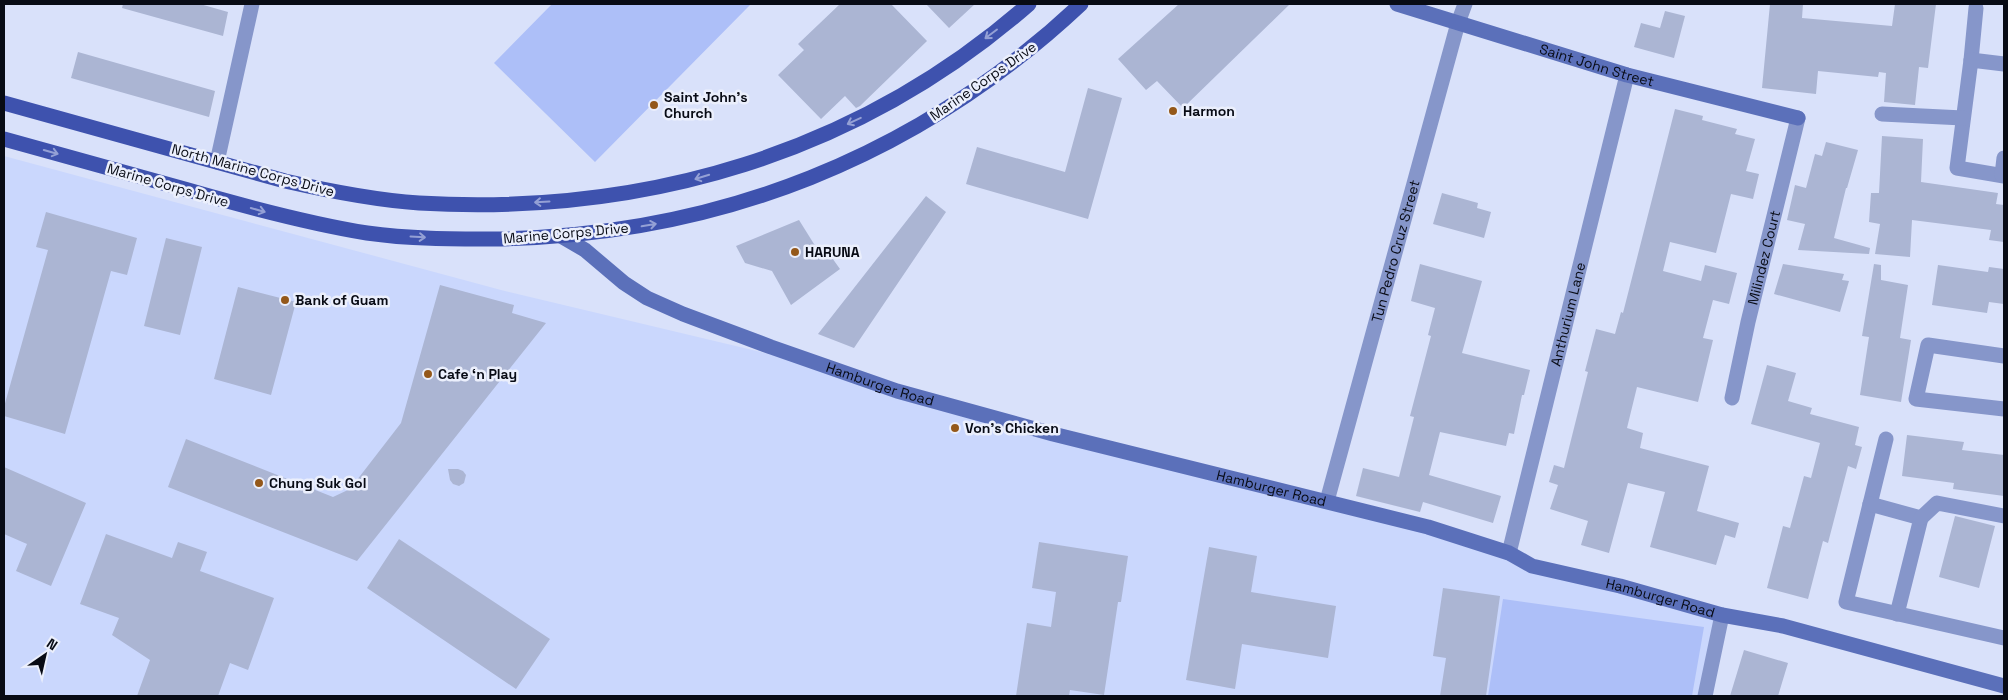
<svg xmlns="http://www.w3.org/2000/svg" width="2008" height="700" font-family="'Space Grotesk',sans-serif">
  <style>
    .built { fill: #cad7fd }
    .green { fill: #adbff8 }
    .building { fill: #abb5d3 }
    .lines { fill: none; stroke-linecap: round; stroke-linejoin: round }
    .street { stroke: #8696ca; stroke-width: 15 }
    .secondary { stroke: #5b70ba; stroke-width: 15 }
    .primary { stroke: #3e52ae; stroke-width: 15 }
    .oneway { stroke: #94a0d5 }
    .poi-dot { fill: #94581a; stroke: #ebeffc; stroke-width: 2 }
    .labels { text-anchor: middle; dominant-baseline: central; stroke-width: 5; stroke-linejoin: round; paint-order: stroke }
    .street-label { font-size: 14px; fill: #080b15; stroke: #ebeffc }
    .poi-label { font-size: 14px; font-weight: bold; fill: #080b15; stroke: #ebeffc; text-anchor: start }
  </style>
  <rect width="100%" height="100%" fill="#d9e1fa"/>
  <path class="built" d="M4,156L501,290L832,369L1327,501L1722,615L1713,696H4Z"/>
  <path class="green" d="M552,4H751L595,162L494,63Z
    M1503,599L1704,627L1692,696H1488Z"/>
  <path class="building" d="M123,4H200L228,12L223,36L122,8Z
    M840,4H891L927,41L860,106L856,108L845,96L821,119L778,75L804,50L798,44Z
    M926,4H975L949,28Z
    M1179,4H1290L1183,108L1157,81L1146,90L1118,59Z
    M1770,4H1803L1802,18L1892,26L1895,4H1936L1928,68L1919,67L1915,105L1884,102L1886,73L1879,72L1878,77L1818,71L1816,94L1762,88Z
    M1665,11L1685,16L1674,58L1634,47L1641,23L1660,28Z
    M78,52L215,91L209,117L71,78Z
    M1088,88L1122,98L1088,219L966,184L977,147L1065,172Z
    M1675,109L1703,116L1702,120L1737,129L1735,134L1755,139L1746,171L1759,174L1753,199L1731,194L1716,253L1670,242L1663,271L1701,281L1705,265L1737,273L1729,304L1713,300L1703,338L1713,340L1698,402L1637,387L1627,428L1643,433L1640,448L1709,466L1697,511L1739,523L1735,538L1725,535L1716,565L1650,547L1665,492L1628,483L1609,553L1581,545L1588,521L1550,509L1558,485L1549,482L1554,465L1564,468L1588,372L1585,371L1596,329L1615,334L1621,312L1623,313Z
    M1882,136L1923,139L1921,182L1998,193L1996,204L2004,205V242L1989,240L1991,230L1912,220L1910,257L1875,254L1880,224L1869,222L1871,193H1879Z
    M1826,142L1858,150L1847,188H1846L1834,238L1870,248L1869,254L1798,250L1805,224L1787,220L1795,185L1806,188L1815,154L1822,156Z
    M1442,193L1478,203L1477,208L1491,212L1484,238L1433,224Z
    M926,196L946,212L854,348L818,334Z
    M46,212L137,238L127,275L111,271L65,434L4,416V407L48,250L36,247Z
    M799,220L819,252L825,248L840,269L791,305L772,271L745,263L736,246Z
    M166,238L202,247L180,335L144,326Z
    M1420,264L1482,281L1462,353L1530,370L1524,395H1522L1514,434L1509,433L1506,446L1440,432L1429,475L1501,496L1493,523L1423,502L1420,512L1356,496L1363,468L1399,477L1414,417L1410,416L1431,336L1428,335L1435,308L1411,301Z
    M1783,264L1844,274L1842,280L1849,281L1840,312L1774,294Z
    M1874,264L1881,265V280L1908,285L1900,338L1911,340L1901,402L1860,395L1869,337L1862,336Z
    M1938,265L1988,272L1989,267L2004,269V304L1989,302L1987,313L1932,305Z
    M440,285L514,305L512,313L546,323L357,561L168,487L186,439L333,497L350,489L401,423Z
    M238,287L296,302L271,395L214,379Z
    M1767,365L1796,373L1788,401L1812,408L1810,414L1859,427L1855,445L1862,447L1856,469L1848,466L1828,543L1823,541L1808,599L1767,588L1783,526L1790,528L1804,476L1811,478L1820,443L1751,424Z
    M1907,435L1964,442L1962,450L2004,455V496L1953,489L1954,483L1902,476Z
    M4,467L86,503L51,586L16,571L27,544L4,534Z
    M448,469H458L463,471L466,475L464,483L459,486L453,484L450,480Z
    M1955,516L1995,526L1979,588L1939,577Z
    M106,534L172,558L178,542L207,552L200,571L274,598L248,670L230,663L218,696H137L150,660L112,635L119,618L80,604Z
    M399,539L550,639L516,689L367,588Z
    M1039,542L1128,556L1121,602H1118L1104,695L1070,690L1069,696H1016L1027,623L1051,627L1056,592L1032,588Z
    M1209,547L1257,556L1251,592L1336,606L1328,658L1242,644L1235,689L1186,680Z
    M1443,588L1500,596L1486,696H1440L1446,658L1433,656Z
    M1744,650L1788,663L1778,696H1730Z"/>
  <g class="lines">
    <g class="street">
      <path d="M1971,60L1976,8"/>
      <path d="M2004,64L1971,60L1957,168L2004,176"/>
      <path d="M1882,114L1963,118"/>
      <path d="M217,162L252,4"/>
      <path d="M2002,175L2004,158"/>
      <path d="M2004,356L1928,345L1916,399L2004,409"/>
      <path id="s1" d="M1732,398L1748,322L1798,118"/>
      <path d="M1886,439L1846,602L2004,638"/>
      <path id="s2" d="M1327,501L1458,23L1465,4"/>
      <path d="M1870,504L1921,518L1897,614"/>
      <path d="M1921,518L1937,503L2004,516"/>
      <path id="s3" d="M1509,553L1627,75"/>
      <path d="M1705,696L1722,615"/>
    </g>
    <g class="secondary">
      <path id="s4" d="M1397,4L1627,75L1798,118"/>
      <path id="s5" d="M561,236L585,250L624,283L647,298L683,314L771,347L897,391L1053,434L1428,527L1509,553L1532,566L1620,586L1722,615L1783,626L2004,686"/>
    </g>
    <path class="primary" d="M4,103L285,181C329,191 373,200 419,203C644,216 858,154 1029,4
      M4,139C65,156 126,173 188,190C247,207 306,223 367,233C409,239 452,239 494,239C718,236 918,157 1081,4"/>
  </g>
  <defs><path id="oneway-shaft" d="M-6 0H5M1.5-3L5.5 0L1.5 3" fill="none" stroke-width="1.6" stroke-linecap="round" stroke-linejoin="round" transform="scale(1.25)"/></defs>
  <g class="oneway">
    <use href="#oneway-shaft" transform="translate(991 34) rotate(143)"/>
    <use href="#oneway-shaft" transform="translate(854 121) rotate(155)"/>
    <use href="#oneway-shaft" transform="translate(51 152) rotate(16)"/>
    <use href="#oneway-shaft" transform="translate(702 177) rotate(163)"/>
    <use href="#oneway-shaft" transform="translate(542 202) rotate(177)"/>
    <use href="#oneway-shaft" transform="translate(258 210) rotate(16)"/>
    <use href="#oneway-shaft" transform="translate(649 225) rotate(-10)"/>
    <use href="#oneway-shaft" transform="translate(418 237) rotate(3)"/>
  </g>
  <g class="poi-dot">
    <circle cx="654" cy="105" r="5"/>
    <circle cx="1173" cy="111" r="5"/>
    <circle cx="795" cy="252" r="5"/>
    <circle cx="285" cy="300" r="5"/>
    <circle cx="428" cy="374" r="5"/>
    <circle cx="955" cy="428" r="5"/>
    <circle cx="259" cy="483" r="5"/>
  </g>
  <g class="labels">
    <g class="street-label">
      <text stroke="none"><textPath href="#s4" startOffset="209">Saint John Street</textPath></text>
      <text transform="translate(983 81) rotate(-35)">Marine Corps Drive</text>
      <text transform="translate(253 170) rotate(15)">North Marine Corps Drive</text>
      <text transform="translate(168 185) rotate(16)">Marine Corps Drive</text>
      <text transform="translate(566 233) rotate(-5)">Marine Corps Drive</text>
      <text stroke="none"><textPath href="#s2" startOffset="259">Tun Pedro Cruz Street</textPath></text>
      <text stroke="none"><textPath href="#s1" startOffset="144">Milindez Court</textPath></text>
      <text stroke="none"><textPath href="#s3" startOffset="246">Anthurium Lane</textPath></text>
      <text stroke="none"><textPath href="#s5" startOffset="355">Hamburger Road</textPath></text>
      <text stroke="none"><textPath href="#s5" startOffset="760">Hamburger Road</textPath></text>
      <text stroke="none"><textPath href="#s5" startOffset="1165">Hamburger Road</textPath></text>
    </g>
    <g class="poi-label">
      <text x="664" y="97">Saint John's<tspan x="664" dy="16">Church</tspan></text>
      <text x="1183" y="111">Harmon</text>
      <text x="805" y="252">HARUNA</text>
      <text x="295" y="300">Bank of Guam</text>
      <text x="438" y="374">Cafe ‘n Play</text>
      <text x="965" y="428">Von's Chicken</text>
      <text x="269" y="483">Chung Suk Gol</text>
    </g>
  </g>
  <rect width="2008" height="700" fill="none" stroke="#080b15" stroke-width="10"/>
  <g transform="translate(45 655) rotate(34)" stroke="#ebeffc" stroke-width="4" paint-order="stroke">
  <path d="M0-4L9 19L0 12L-9 19Z" fill="#080b15"/>
  <text y="-8" font-size="14" font-weight="bold" text-anchor="middle" fill="#080b15">N</text>
  </g>
</svg>
